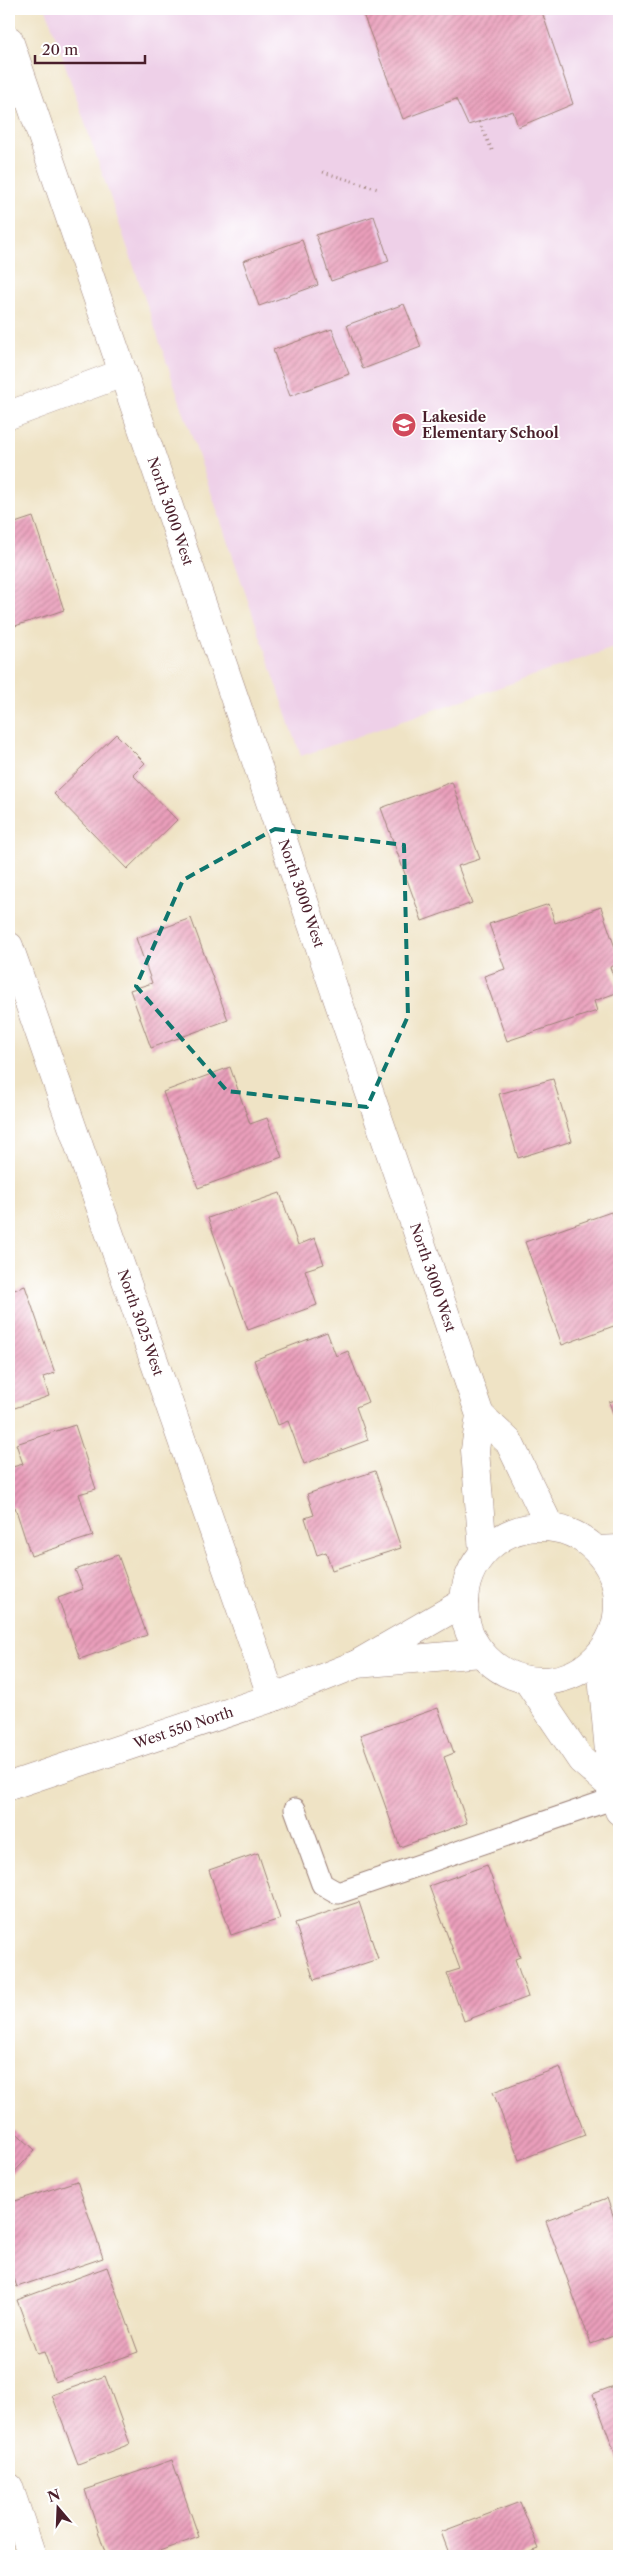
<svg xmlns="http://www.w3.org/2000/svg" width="628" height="2565" font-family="'Libre Caslon Text',serif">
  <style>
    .built { fill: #eed0e8 }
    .building { fill: url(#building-hatch) }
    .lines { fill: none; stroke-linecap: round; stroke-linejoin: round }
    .lane-casing { stroke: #9c8178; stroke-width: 23 }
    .street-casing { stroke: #9c8178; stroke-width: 29 }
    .secondary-casing { stroke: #9c8178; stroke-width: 29 }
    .path { stroke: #9c8178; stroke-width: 3; stroke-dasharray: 1 4; stroke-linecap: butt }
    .lane { stroke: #fff; stroke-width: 21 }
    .street { stroke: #fff; stroke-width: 28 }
    .secondary { stroke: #fff; stroke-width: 28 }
    .marked { fill: none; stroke: #0f766e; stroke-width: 4; stroke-dasharray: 10 6; stroke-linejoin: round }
    .labels { text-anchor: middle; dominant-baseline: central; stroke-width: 4; stroke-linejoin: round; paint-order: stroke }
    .poi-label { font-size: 14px; font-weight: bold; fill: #4a1f2b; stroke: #fff; text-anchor: start }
    .street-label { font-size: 14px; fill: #4a1f2b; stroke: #fff }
  </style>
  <defs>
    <pattern id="building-hatch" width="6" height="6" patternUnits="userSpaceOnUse" patternTransform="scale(1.25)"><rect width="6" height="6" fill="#ea9fbb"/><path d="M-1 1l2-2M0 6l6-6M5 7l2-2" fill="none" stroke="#c08198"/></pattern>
  </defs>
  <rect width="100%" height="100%" fill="#fff"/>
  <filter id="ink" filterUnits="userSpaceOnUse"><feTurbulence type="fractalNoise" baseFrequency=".02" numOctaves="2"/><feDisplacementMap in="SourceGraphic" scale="10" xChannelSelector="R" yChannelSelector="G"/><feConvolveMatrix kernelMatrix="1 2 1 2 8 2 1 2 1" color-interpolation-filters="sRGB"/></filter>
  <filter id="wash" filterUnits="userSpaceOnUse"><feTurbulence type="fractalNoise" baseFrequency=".0096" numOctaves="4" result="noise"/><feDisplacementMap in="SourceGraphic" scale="20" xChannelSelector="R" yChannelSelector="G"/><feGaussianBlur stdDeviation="1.12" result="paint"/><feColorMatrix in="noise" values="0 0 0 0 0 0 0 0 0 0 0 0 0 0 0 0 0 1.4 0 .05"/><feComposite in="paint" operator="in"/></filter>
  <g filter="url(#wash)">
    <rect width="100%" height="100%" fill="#efe3c5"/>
    <path class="built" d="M46,9H619V646L301,756Z"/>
    <g id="blocks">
      <path class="building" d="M361,9H541L573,104L518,127L513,111L468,125L456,99L403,119Z
        M374,216L389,261L331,281L316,235Z
        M302,240L318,285L259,306L243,261Z
        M404,304L421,347L363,369L347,325Z
        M332,329L349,374L290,396L273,350Z
        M33,517L64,610L9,628V525Z
        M116,734L145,763L133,775L177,820L127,869L54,794Z
        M452,782L480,859L458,866L472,903L422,921L381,808Z
        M549,904L555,923L601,907L619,959V964L610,967L619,992L594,1001L597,1011L507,1041L484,976L505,969L489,924Z
        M191,918L228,1020L151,1048L130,990L152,983L136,938Z
        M230,1067L250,1124L267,1118L282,1157L198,1188L163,1092Z
        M553,1079L572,1141L518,1158L499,1094Z
        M280,1193L298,1245L315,1238L324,1264L305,1270L317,1305L248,1330L208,1218Z
        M611,1212L619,1236V1324L562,1345L525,1242Z
        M25,1286L55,1373L43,1377L49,1396L9,1410V1292Z
        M327,1332L336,1356L348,1351L368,1402L356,1407L368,1440L304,1464L288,1421L278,1425L254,1360Z
        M619,1399V1431L609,1402Z
        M75,1425L96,1489L79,1494L93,1536L31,1556L15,1507L9,1509V1468L23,1464L16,1444Z
        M375,1471L401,1548L332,1570L326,1552L317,1555L305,1518L314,1515L307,1494Z
        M118,1555L147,1635L80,1659L58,1598L83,1589L75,1570Z
        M438,1708L454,1753L444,1757L467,1823L400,1847L360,1735Z
        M258,1853L280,1919L231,1935L209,1870Z
        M487,1865L520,1957L515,1959L528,1997L464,2021L447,1973L460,1969L429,1886Z
        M359,1902L378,1959L314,1980L295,1923Z
        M560,2067L585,2135L519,2160L493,2092Z
        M9,2126L35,2150L9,2178Z
        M77,2181L103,2258L17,2287L9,2264V2203Z
        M607,2198L619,2232V2334L591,2344L546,2221Z
        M107,2267L138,2352L55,2382L44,2352L37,2354L17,2300Z
        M105,2376L130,2444L78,2464L52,2395Z
        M619,2384V2464L593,2394Z
        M172,2460L199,2537L145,2556H106L85,2490Z
        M520,2502L539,2549L520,2556H450L441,2532Z"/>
    </g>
  </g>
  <g filter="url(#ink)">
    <use href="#blocks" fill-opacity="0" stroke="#9c8178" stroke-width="1"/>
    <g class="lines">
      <defs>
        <path id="lane" d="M295,1809L322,1884L338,1893L615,1798"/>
        <g id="street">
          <path d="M9,415L123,373"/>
          <path id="s1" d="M9,946L272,1698"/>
          <path d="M597,1550L619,1549"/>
          <path d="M464,1602L357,1664L481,1653"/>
          <path d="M619,1605V1604"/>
          <path id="s2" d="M9,1786L272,1698L357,1664"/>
          <path d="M9,2487L32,2556"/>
        </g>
        <g id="secondary">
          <path id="s3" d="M9,40L480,1415L475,1450L483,1552"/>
          <path d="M480,1415L509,1442L550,1527"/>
          <circle cx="541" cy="1604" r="77"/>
          <path d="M600,1654L609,1752V1784L619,1811"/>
          <path d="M527,1680L581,1760L609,1784"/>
        </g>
      </defs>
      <use href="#lane" class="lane-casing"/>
      <use href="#street" class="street-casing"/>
      <use href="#secondary" class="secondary-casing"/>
      <path class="path" d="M479,122L493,152
        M323,172L378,189"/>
      <use href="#lane" class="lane"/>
      <use href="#street" class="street"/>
      <use href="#secondary" class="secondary"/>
    </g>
  </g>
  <path class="marked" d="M275,829L404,845L408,1016L367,1107L227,1091L136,986L183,880Z"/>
  <defs>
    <symbol id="school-disc" viewBox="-11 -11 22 22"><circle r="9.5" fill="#d1495b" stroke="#fff"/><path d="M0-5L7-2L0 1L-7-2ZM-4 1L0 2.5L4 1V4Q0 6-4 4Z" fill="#fff"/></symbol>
  </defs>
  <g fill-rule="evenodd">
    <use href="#school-disc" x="390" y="411" width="28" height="28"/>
  </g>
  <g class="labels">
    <g class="poi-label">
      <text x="422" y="417">Lakeside<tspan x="422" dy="16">Elementary School</tspan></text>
    </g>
    <g class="street-label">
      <text stroke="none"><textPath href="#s3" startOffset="498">North 3000 West</textPath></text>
      <text stroke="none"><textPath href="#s3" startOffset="902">North 3000 West</textPath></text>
      <text stroke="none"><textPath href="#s3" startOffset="1308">North 3000 West</textPath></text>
      <text stroke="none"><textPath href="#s1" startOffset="399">North 3025 West</textPath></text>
      <text stroke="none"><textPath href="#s2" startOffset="184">West 550 North</textPath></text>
    </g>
  </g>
  <rect width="628" height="2565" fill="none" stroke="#fff" stroke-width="30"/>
  <g transform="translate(58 2508) rotate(341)" stroke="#ffffff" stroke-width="4" paint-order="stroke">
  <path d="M0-4L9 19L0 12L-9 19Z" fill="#4a1f2b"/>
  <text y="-8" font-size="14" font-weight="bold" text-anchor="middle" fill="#4a1f2b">N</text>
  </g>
  <path d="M35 55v8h110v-8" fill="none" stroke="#4a1f2b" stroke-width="2.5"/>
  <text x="42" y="55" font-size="15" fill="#4a1f2b" stroke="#ffffff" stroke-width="4" paint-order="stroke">20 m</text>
</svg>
